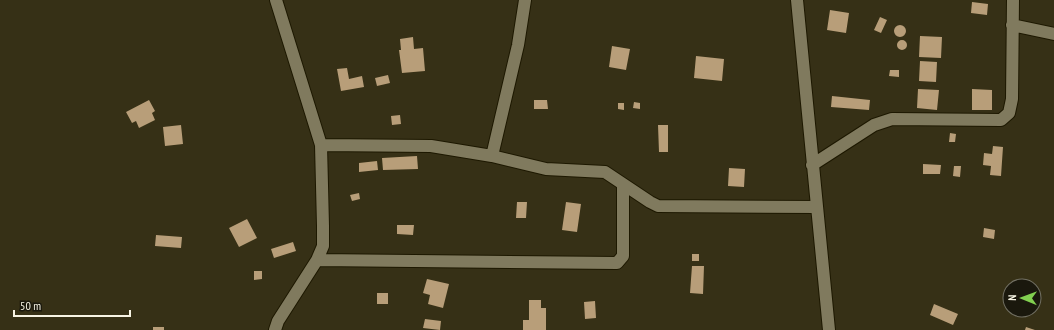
<svg xmlns="http://www.w3.org/2000/svg" width="1054" height="330" font-family="'PT Sans Narrow',sans-serif">
  <style>
    .building { fill: #b89e79 }
    .lines { fill: none; stroke-linecap: round; stroke-linejoin: round }
    .minor-casing { stroke: #1d1800; stroke-width: 14 }
    .minor { stroke: #807a5e; stroke-width: 12 }
  </style>
  <rect width="100%" height="100%" fill="#363016"/>
  <path class="building" d="M972,2L988,4L987,15L971,13Z
    M830,10L849,13L846,33L827,30Z
    M880,17L887,20L881,33L874,30Z
    M894 31a6 6 0 1 1 12 0a6 6 0 1 1-12 0Z
    M920,36L942,37L941,58L919,57Z
    M413,37L414,49L423,48L425,71L402,73L399,50H401L400,39Z
    M897 45a5 5 0 1 1 10 0a5 5 0 1 1-10 0Z
    M612,46L630,49L626,70L609,67Z
    M696,56L724,59L722,81L694,78Z
    M920,61L937,62L936,82L919,81Z
    M347,68L349,79L362,76L364,87L341,91L337,69Z
    M890,70H899V77L889,76Z
    M388,75L390,83L377,86L375,78Z
    M918,89L939,90L937,110L917,108Z
    M972,89L992,90V110H972Z
    M832,96L870,100L869,110L831,107Z
    M149,100L155,111L152,113L155,120L139,128L136,121L132,123L126,112Z
    M534,100H547L548,109H534Z
    M634,102L640,103V109L633,108Z
    M618,103H624V110L618,109Z
    M400,115L401,124L392,125L391,116Z
    M181,125L183,144L165,146L163,127Z
    M658,125H668V152H659Z
    M950,133L956,134L955,142H949Z
    M993,146L1003,147L1001,176L990,175L991,166L983,165L984,153L992,154Z
    M417,156L418,169L383,170L382,158Z
    M377,161L378,170L359,172V163Z
    M923,164L941,165L940,174H923Z
    M954,166H961L960,177L953,176Z
    M729,168L745,169L744,187L728,186Z
    M359,193L360,199L352,201L350,195Z
    M517,202H527L526,218H516Z
    M566,202L581,204L577,232L562,230Z
    M247,219L257,238L239,247L229,228Z
    M397,225H414L413,235L397,234Z
    M984,228L995,230L994,239L983,237Z
    M156,235L182,237L181,248L155,246Z
    M293,242L296,251L274,258L271,249Z
    M692,254H699V261H692Z
    M692,266H704L703,294L690,293Z
    M254,271H262V279L254,280Z
    M427,279L449,284L443,308L428,304L430,295L423,293Z
    M377,293H388V304H377Z
    M529,300H541V308H546V330H523V320H529Z
    M595,301L596,318L585,319L584,302Z
    M934,304L958,314L953,325L930,315Z
    M425,319L441,321L440,330L423,328Z
    M153,327H164V330H153Z
    M1026,327L1035,330H1025Z"/>
  <g class="lines">
    <defs>
      <path id="minor" d="M797,0L829,330
        M1012,25L1054,34
        M321,145L431,146L492,156L546,169L605,172L650,202L658,206L817,207
        M492,156L518,45L525,0
        M812,165L874,125L892,119L1001,120L1009,113L1012,99L1013,0
        M317,260L617,263L623,256V184
        M275,330L278,321L317,260L323,246V226L321,145L276,0"/>
    </defs>
    <use href="#minor" class="minor-casing"/>
    <use href="#minor" class="minor"/>
  </g>
  <g transform="translate(1022 298) rotate(271)"><circle r="19" fill="#1a180d" stroke="#727063"/>
  <path d="M0-3L7 15L0 10L-7 15Z" fill="#82d050"/>
  <text y="-6" font-size="11" font-weight="bold" text-anchor="middle" fill="#f7f4e4">N</text>
  </g>
  <path d="M14 310v6h116v-6" fill="none" stroke="#f7f4e4" stroke-width="2"/>
  <text x="20" y="310" font-size="12" fill="#f7f4e4" stroke="#1a180d" stroke-width="3" paint-order="stroke">50 m</text>
</svg>
